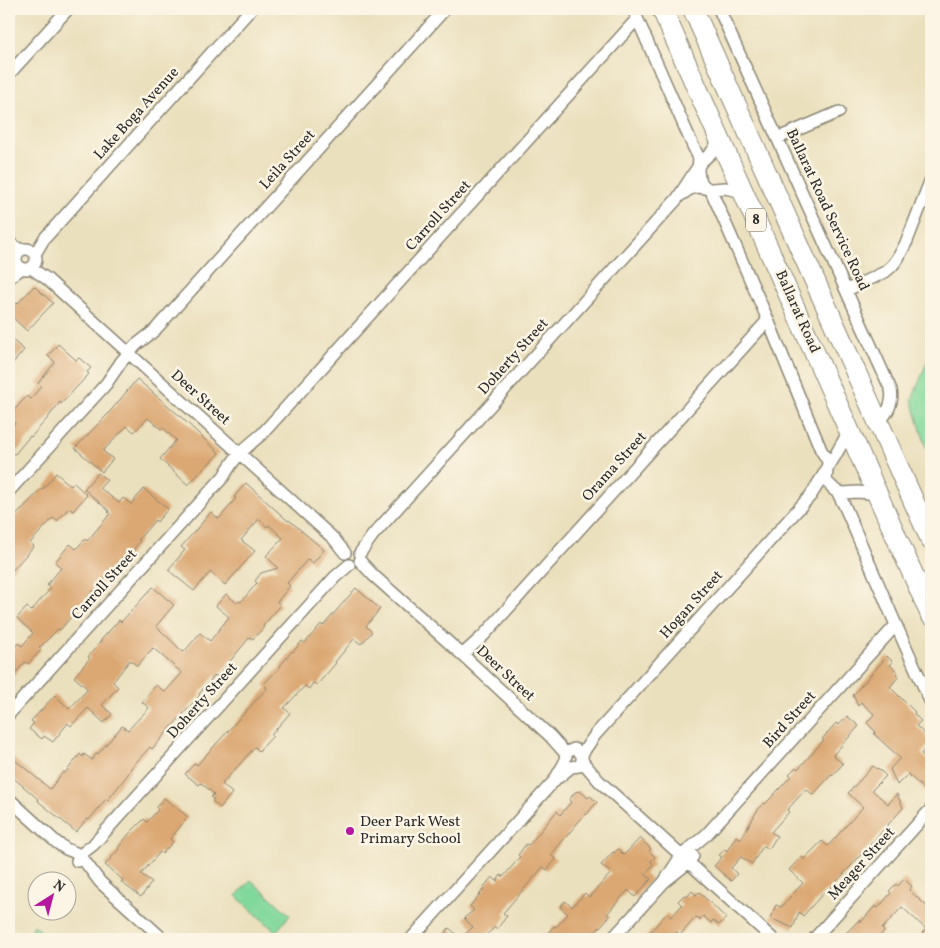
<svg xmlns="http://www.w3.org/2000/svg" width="940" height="948" font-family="Vollkorn,serif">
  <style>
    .green { fill: #81d89b; stroke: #568263 }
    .building { fill: #dba873 }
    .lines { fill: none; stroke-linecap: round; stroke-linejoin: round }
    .street-casing { stroke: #8b8674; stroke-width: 14 }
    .highway-casing { stroke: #8b8674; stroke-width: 22 }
    .street { stroke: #fff; stroke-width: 11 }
    .highway { stroke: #fff; stroke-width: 20 }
    .poi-dot { fill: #b5179e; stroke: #fcf5e5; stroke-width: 2 }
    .labels { text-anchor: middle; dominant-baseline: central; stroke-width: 5; stroke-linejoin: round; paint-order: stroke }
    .shield { fill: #fcf5e5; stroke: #6a6863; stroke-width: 1 }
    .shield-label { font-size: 14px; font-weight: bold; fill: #2b2b2b }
    .street-label { font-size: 15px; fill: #2b2b2b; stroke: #fcf5e5 }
    .poi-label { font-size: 15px; fill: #2b2b2b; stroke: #fcf5e5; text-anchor: start }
  </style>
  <rect width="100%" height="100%" fill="#fcf5e5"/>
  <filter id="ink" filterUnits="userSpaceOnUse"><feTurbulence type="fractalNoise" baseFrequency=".02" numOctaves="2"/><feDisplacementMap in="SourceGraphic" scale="10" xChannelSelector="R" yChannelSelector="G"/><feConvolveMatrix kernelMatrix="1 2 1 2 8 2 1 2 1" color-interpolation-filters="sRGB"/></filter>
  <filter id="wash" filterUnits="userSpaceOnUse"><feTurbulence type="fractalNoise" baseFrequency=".0096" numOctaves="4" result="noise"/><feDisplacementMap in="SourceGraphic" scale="20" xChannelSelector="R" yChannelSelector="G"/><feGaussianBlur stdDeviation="1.12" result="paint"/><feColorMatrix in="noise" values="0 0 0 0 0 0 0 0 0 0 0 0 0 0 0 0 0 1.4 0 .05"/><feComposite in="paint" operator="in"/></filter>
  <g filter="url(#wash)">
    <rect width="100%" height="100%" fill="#ebe0be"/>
    <path class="green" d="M931,352V464L912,400Z
      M251,880L290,915L276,932L236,896Z
      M34,925L50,939H27Z"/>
    <g id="blocks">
      <path class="building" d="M34,286L53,303L27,331L9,314V310L15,303L17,304Z
        M9,337L24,350L13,363L9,358Z
        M58,344L76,360L79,358L91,368L87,372L89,374L61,404L60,402L47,419L31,437L30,436L15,454L14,453L9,458V430L15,423L9,416L27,396L31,399L41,386L38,383L55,362L48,356Z
        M137,379L181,417L219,453L188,485L160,459L176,440L163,428L161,429L148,418L134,432L127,426L103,451L113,459L102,472L75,448L108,414Z
        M56,473L71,486L74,483L87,495L73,511L69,508L57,521L53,518L30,543L34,546L9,574V523L42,488L43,489Z
        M98,473L107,480L100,488L119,503L123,498L131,504L144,489L168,509L157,522L155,520L138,540L140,541L126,559L123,557L102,582L103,583L95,591L94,590L60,630L58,629L39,648L41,650L28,664L25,662L9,681V655L18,643L22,646L33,633L17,618L27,607L31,611L51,588L47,585L61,568L55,562L70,544L76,549L85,539L87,541L110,514L108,512L109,511L84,489Z
        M246,483L288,521L289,520L324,550L313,563L308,559L287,583L290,586L277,602L281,605L263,626L264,627L253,639L250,637L217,677L215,675L199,694L200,695L152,749L150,747L130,769L131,770L108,800L106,799L89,820L87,819L76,832L38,801L39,800L9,774V755L50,789L63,772L65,773L80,754L83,757L84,754L92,760L97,753L98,754L122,726L128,730L149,708L142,702L156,685L165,692L182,673L153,648L137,666L130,660L113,682L118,687L102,705L112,714L104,723L88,708L71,726L68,723L53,742L44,736L42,739L29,729L34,723L31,721L55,695L69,709L88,689L74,677L90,658L88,657L101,641V640L119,620L121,622L153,587L174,605L156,626L182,651L184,652L200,633L210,641L229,617L216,606L226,594L237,603L239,601L241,602L257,583L255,581L261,573L278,568L266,556L283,538L269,525L267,527L259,519L241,540L255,551L225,585L210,572L194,591L168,570L185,550L181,547L202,523L211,512L219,519L236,498L234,497Z
        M356,588L380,609L366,626L372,632L361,644L354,639L335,662L336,663L317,685L313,683L309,689L305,686L284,708L290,713L271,735L273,736L259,751L255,747L222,784L232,793L220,808L212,801L214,799L211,797L214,794L201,783L199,785L185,774L195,763L197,765L267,688L264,684L281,666H280L292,651L293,652L302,641L305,643L321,624L323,626Z
        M887,656L893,662L890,665L898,672L896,674L899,676L890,687L915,712L914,714L921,721L916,726L927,736L925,737L931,742L921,754L931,763V788L927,792L908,774L897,785L890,769L900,758L874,734L876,732L867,723L874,714L861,702L858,706L853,695Z
        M847,716L859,726L833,755L843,764L832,776L831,775L813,795L806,789L787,810L789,812L771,832L777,836L769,849L763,846L752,864L741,857L731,868L737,874L731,881L714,866L722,857L719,855L725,849L727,851L736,836L741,839L757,811L764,803L765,804L769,800L791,776L789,774L796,767L798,769L824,740L822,739L836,723L839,725Z
        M873,766L877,769L878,768L886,776L872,790L888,804L897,794L903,808L842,876L827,891L826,890L803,916L799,912L793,928L770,918L776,905L781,907L803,883L789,870L801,857L804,859L822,841L828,846L863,807L848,793Z
        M580,791L588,798L590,796L597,802L586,815L585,814L551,855L556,859L547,870L543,867L503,913L507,916L497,929L495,927L482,939H440L449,928L461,938L473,927L464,918L474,910L470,906L484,889L483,888L492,877L497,881L501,875L503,877L520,857L518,855L526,844L529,845L557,811L560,815L571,802L569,800L575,792Z
        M164,798L188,817L170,839L173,842L162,854L160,852L141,874L152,882L141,897L121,882L123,880L105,865L119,849L118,848L129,834L144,819L147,822L158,810L156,807Z
        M640,838L651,849L649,851L655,857L651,861L653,865L645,874L651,879L635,897L628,890L607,914L610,916L589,939H543L554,926L556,927L568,914L560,907L565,901L572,907L585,893L589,897L611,873L601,865L613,852L614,853L618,849L624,855Z
        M904,879L912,886L909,890L931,910V939H927L921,934L926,929L902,907L882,929L884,931L877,939H840L859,920L861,922L875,906L878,908L891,893L889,891L896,884L898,886Z
        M692,891L696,895L699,892L726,918L719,925L713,920L711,923L703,916L699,920L696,917L680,935L677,932L670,939H644L667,913L671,917L682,905L678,901L684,895L687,897Z"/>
    </g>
  </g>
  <g filter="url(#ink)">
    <use href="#blocks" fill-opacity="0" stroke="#8b8674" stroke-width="1"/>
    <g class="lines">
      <defs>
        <path id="street" d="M633,9L693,146L699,158L698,171L699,178L703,185L711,191L717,204L768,320L821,450L828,461L826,481L838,493L845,507L896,625L931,703
          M719,9L891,390C894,403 887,413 879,423
          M9,74L68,9
          M778,138L839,112
          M681,195L690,189L697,187L712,189L725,188L744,192
          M9,243L21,250
          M16 259a10 10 0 1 1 20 0a10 10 0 1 1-20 0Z
          M35,254L44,239L251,9
          M31,268L47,279L334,539L345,553
          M9,278L22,268
          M847,290L885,272L892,266L898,258L907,241L931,179
          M834,490L843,493L858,492L878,494
          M9,491L106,384L121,362L136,345L154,331L445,9
          M360,553L373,535L677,199L701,162L711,153L720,139
          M360,561L373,575L467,659L550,736L566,754
          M462,655L484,635L768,320
          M9,714L224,476C235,456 245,448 262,434L637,19
          M582,754L595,735L811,495L835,456L849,431
          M582,761L599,781L773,939
          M559,777L571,767L579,766C585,759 582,751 574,749L567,752L565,759
          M9,799L56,842L66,849L76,853L83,859L100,882L163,939
          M77,861L80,855L93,845L335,577L349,565
          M664,882L681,856L707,834L896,625
          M411,939L554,781L565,762
          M612,939L664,882L688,863L693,856
          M814,939L931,809"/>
        <path id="highway" d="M662,9L931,615
          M693,9L931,540"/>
      </defs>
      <use href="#street" class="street-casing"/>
      <use href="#highway" class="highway-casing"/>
      <use href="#street" class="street"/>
      <use href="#highway" class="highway"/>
    </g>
  </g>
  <circle class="poi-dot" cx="350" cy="831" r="5"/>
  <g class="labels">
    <rect class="shield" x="746" y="208.5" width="20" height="23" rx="4"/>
    <g class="shield-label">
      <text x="756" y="220">8</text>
    </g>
    <g class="street-label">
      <text transform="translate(137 114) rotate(-48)">Lake Boga Avenue</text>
      <text transform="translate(288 160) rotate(-48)">Leila Street</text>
      <text transform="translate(827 210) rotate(65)">Ballarat Road Service Road</text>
      <text transform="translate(439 216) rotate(-48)">Carroll Street</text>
      <text transform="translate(797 312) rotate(66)">Ballarat Road</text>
      <text transform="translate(514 357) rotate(-48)">Doherty Street</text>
      <text transform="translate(200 398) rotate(42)">Deer Street</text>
      <text transform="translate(615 467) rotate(-48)">Orama Street</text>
      <text transform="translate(105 585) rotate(-48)">Carroll Street</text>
      <text transform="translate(692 605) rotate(-48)">Hogan Street</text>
      <text transform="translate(505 674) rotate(43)">Deer Street</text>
      <text transform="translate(203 701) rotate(-48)">Doherty Street</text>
      <text transform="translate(790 720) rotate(-48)">Bird Street</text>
      <text transform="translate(862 864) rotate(-48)">Meager Street</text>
    </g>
    <g class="poi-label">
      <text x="360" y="822">Deer Park West<tspan x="360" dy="17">Primary School</tspan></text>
    </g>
  </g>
  <rect width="940" height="948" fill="none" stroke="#fcf5e5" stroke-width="30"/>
  <g transform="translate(52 896) rotate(36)"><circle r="24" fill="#fcf5e5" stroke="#a8a49b"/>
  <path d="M0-4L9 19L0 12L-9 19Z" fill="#b5179e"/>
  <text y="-8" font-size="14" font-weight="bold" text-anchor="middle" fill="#2b2b2b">N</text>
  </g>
</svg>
